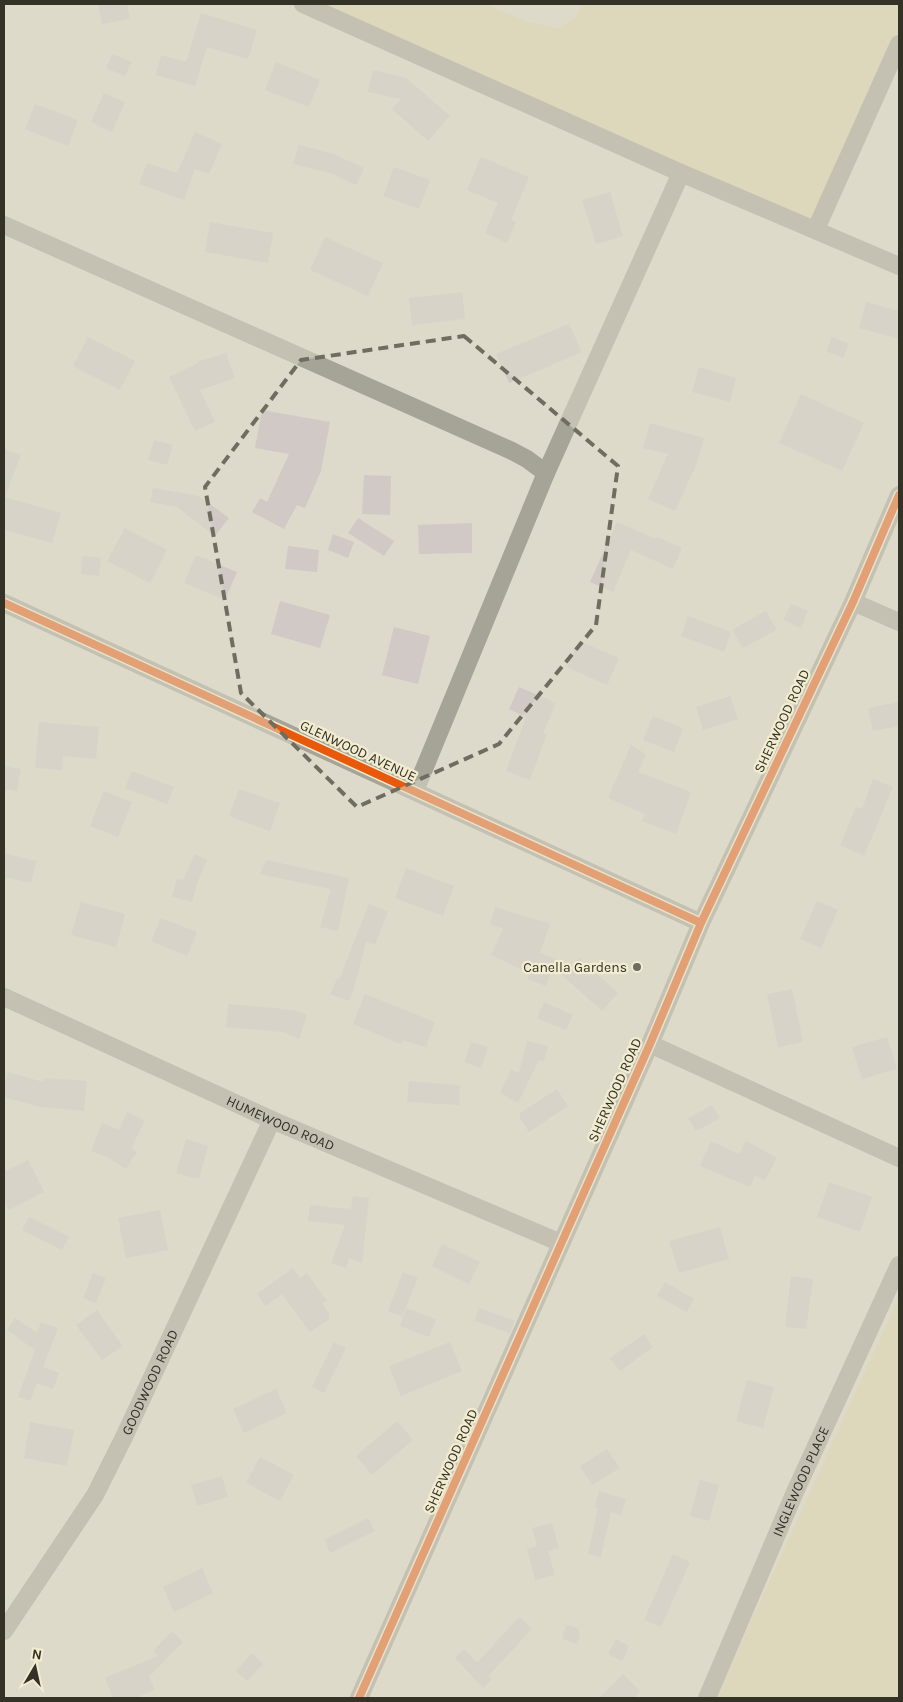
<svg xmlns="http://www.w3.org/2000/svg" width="903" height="1702" font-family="Karla,sans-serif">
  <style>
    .green { fill: #ddd4ab }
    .building { fill: #d0c9c6 }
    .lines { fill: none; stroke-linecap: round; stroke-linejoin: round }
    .street { stroke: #a6a397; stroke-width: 18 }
    .cycleway-casing { stroke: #f2edd0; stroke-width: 11 }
    .cycleway { stroke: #e8590c; stroke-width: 8 }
    .marked { fill: none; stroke: #6f6d60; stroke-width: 4; stroke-dasharray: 10 6; stroke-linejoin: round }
    .poi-dot { fill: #6f6d60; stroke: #f2edd0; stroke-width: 2 }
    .labels { text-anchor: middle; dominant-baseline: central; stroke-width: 4.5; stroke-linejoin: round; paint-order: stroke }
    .street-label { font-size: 14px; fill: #343227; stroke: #f2edd0 }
    .poi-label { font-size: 14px; fill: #343227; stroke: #f2edd0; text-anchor: end }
  </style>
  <rect width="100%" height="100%" fill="#dddacb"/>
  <path class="green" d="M314,4H483L530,22L558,28L574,18L584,4H899V31L812,220L502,87Z
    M899,1297V1698H716Z"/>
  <path class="building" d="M98,4H127L130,19L102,24Z
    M201,13L257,30L248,59L207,47L195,86L156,75L161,55L186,62Z
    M113,54L132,62L125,76L106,68Z
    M276,62L320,80L309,107L265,90Z
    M373,70L406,78L450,116L428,141L392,109L401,99L368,92Z
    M104,93L125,102L112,132L91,122Z
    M35,104L78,120L68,146L25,129Z
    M195,132L222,144L209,174L195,169L184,200L139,184L147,163L177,173Z
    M299,145L331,153L364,168L356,185L330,173L293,164Z
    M481,157L529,177L511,220L516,222L507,243L485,233L498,203L467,190Z
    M394,167L430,180L419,209L383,196Z
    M610,192L623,236L596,244L582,200Z
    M210,222L273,233L268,263L205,252Z
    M325,237L383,263L368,296L310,270Z
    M462,292L465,319L412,325L409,298Z
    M866,302L899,311V339L859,328Z
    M569,324L582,352L509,383L496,354Z
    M88,337L135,361L120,390L73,366Z
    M832,337L849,344L843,358L826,351Z
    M226,353L235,378L200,390L215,422L195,431L169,377L198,363L197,362Z
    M699,367L736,378L730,402L692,392Z
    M801,394L864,423L842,471L779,443Z
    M262,410L330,422L321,471L305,508L297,505L284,529L252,512L260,498L267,502L289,454L255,448Z
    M650,423L704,438L697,463L675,511L648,499L668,454L643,448Z
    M154,440L173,445L167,465L148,460Z
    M4,449L21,455L5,496H4Z
    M364,475L391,476L390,515L362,514Z
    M153,488L199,496L229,518L215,536L177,507L150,502Z
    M4,497L61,513L52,543L4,530Z
    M358,518L394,541L384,556L348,533Z
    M617,522L656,539L657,537L682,548L673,569L631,550L613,592L590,582Z
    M472,523V553L419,554L418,525Z
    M125,528L167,550L150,583L107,561Z
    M333,534L354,542L348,558L328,550Z
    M288,546L319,550L317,572L285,569Z
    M196,555L237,572L225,600L184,583Z
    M82,556L101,558L99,576L81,574Z
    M280,601L330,615L320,648L271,634Z
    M791,604L808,611L801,628L783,620Z
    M766,611L777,630L743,648L732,630Z
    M688,616L731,632L724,652L681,636Z
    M394,627L430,636L418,684L382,675Z
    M579,641L619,658L607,685L567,667Z
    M519,687L556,703L543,733L547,734L530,780L506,771L526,717L509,709Z
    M730,696L738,719L703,730L696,707Z
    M899,702V726L873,731L868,708Z
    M653,716L683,728L674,752L643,740Z
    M39,722L99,727L96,759L63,756L62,770L35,768Z
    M631,745L646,754L638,772L691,792L676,834L642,821L645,814L608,798Z
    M4,766L21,769L17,791L4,789Z
    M132,771L174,787L167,804L125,788Z
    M873,779L893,787L864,856L840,845L856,807L862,809Z
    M239,789L280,803L270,831L229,816Z
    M104,791L132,802L118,837L90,826Z
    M4,853L36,861L31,883L4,877Z
    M195,854L207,860L198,881L192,902L172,897L177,879L183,880Z
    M266,860L349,878L338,931L320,927L331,889L260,874Z
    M406,868L454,886L443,916L395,898Z
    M817,901L838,910L821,948L800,939Z
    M81,902L125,914L116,947L71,935Z
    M369,904L388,911L375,945L366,942L353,992L348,1001L330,994L337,979L339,980Z
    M495,907L550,924L540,953L573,965L579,958L618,993L602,1011L553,967L546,986L527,979L529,973L491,955L503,929L490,924Z
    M161,918L197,932L187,956L151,941Z
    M792,989L803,1042L778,1047L767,994Z
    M365,994L435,1022L426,1047L402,1040L401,1044L353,1024Z
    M544,1002L573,1015L566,1030L537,1018Z
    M228,1004L294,1010L307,1015L299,1039L282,1032L226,1027Z
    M887,1037L897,1069L862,1079L852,1047Z
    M527,1041L548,1046L544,1061L539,1060L518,1103L500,1093L511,1070L519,1073Z
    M471,1042L488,1047L481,1068L464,1062Z
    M8,1072L43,1082L44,1078L87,1081L84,1111L41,1107L4,1097V1087Z
    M409,1081L460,1085L459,1105L407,1102Z
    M557,1089L568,1106L529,1132L520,1118V1113Z
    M712,1105L720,1118L696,1131L688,1118Z
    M127,1112L145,1121L131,1148L137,1152L126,1169L109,1158L91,1151L102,1123L119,1130Z
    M186,1139L208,1146L199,1179L176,1173Z
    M711,1141L739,1154L746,1141L777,1158L765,1180L755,1175L750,1187L700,1166Z
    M28,1160L44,1192L9,1210L4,1199V1172Z
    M829,1182L872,1197L860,1232L817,1217Z
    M353,1196L369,1198L362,1263L349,1258L346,1268L331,1263L345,1225L308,1221L310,1205L351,1209Z
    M160,1210L168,1250L126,1258L118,1218Z
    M29,1217L69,1237L62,1250L22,1230Z
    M720,1227L729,1259L679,1273L669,1241Z
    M442,1244L480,1262L469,1284L432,1266Z
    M293,1268L300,1278L307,1273L327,1301L322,1303L329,1313V1319L310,1332L282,1294L265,1306L257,1294Z
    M403,1272L418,1278L402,1316L388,1311Z
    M93,1273L106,1278L96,1303L83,1298Z
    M791,1276L813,1279L806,1329L785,1327Z
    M665,1282L694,1299L687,1312L657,1296Z
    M406,1308L436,1319L429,1337L400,1326Z
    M479,1308L515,1321L510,1333L474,1321Z
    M97,1310L123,1346L102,1360L76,1325Z
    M15,1318L37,1333L41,1322L58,1328L43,1367L59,1373L53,1389L37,1383L30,1401L18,1397L35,1350L7,1330Z
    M644,1334L653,1347L620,1371L610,1358Z
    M334,1342L346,1348L324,1393L312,1387Z
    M450,1342L462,1371L401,1396L389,1366Z
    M747,1380L774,1387L763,1428L736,1421Z
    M276,1389L287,1413L244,1433L233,1409Z
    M397,1421L413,1440L372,1475L356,1456Z
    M30,1422L74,1430L67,1466L24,1458Z
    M607,1449L620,1468L592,1485L580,1466Z
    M260,1457L294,1475L280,1501L246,1483Z
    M222,1476L228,1497L197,1506L191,1485Z
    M700,1480L719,1485L709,1521L690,1516Z
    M599,1491L626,1499L621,1515L611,1512L601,1557L588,1554L598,1508L595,1507Z
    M368,1518L375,1531L330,1553L324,1540Z
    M552,1523L559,1548L548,1551L555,1575L535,1580L527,1549L537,1546L532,1528Z
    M673,1554L690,1562L661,1627L644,1620Z
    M202,1568L213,1593L174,1612L163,1587Z
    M519,1617L532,1629L489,1675L492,1679L483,1688L455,1658L464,1649L477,1663Z
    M566,1625L578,1628L580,1635L577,1644L562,1639Z
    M172,1631L183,1642L149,1677L155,1690L135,1698H113L105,1678L158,1656L153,1651Z
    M616,1639L629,1646L622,1661L608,1654Z
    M252,1653L263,1664L247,1681L236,1671Z
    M623,1674L640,1691L633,1698H599Z"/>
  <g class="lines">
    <g class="street">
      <path d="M303,4L681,173L899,266"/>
      <path d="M4,225L510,450L527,459L546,473"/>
      <path d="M816,229L899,44"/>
      <path d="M853,602L899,622"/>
      <path d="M4,603L701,923"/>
      <path d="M415,791L546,473L681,173"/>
      <path id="s1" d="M4,997L272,1120L561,1243"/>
      <path d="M650,1044L899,1158"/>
      <path id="s2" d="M4,1631L95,1495L124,1437L272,1120"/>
      <path d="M359,1698L650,1044L701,923L853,602L899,495"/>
      <path id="s3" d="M707,1698L795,1492L899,1265"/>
    </g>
    <defs>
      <path id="cycleway" d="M4,603L701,923
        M359,1698L650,1044L701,923L853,602L899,495"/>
    </defs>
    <use href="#cycleway" class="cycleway-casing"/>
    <use href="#cycleway" class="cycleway"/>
  </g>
  <path d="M0 0H903V1702H0ZM464,336L618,466L596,625L499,744L357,807L241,693L205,487L301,360Z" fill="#dddacb" fill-opacity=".55" fill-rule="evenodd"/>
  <path class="marked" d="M464,336L618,466L596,625L499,744L357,807L241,693L205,487L301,360Z"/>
  <circle class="poi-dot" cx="637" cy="967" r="5"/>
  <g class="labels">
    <g class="street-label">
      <text transform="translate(782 721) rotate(-65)">SHERWOOD ROAD</text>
      <text transform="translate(358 751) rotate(25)">GLENWOOD AVENUE</text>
      <text transform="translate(615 1090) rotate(-66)">SHERWOOD ROAD</text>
      <text stroke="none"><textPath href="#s1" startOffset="304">HUMEWOOD ROAD</textPath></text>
      <text stroke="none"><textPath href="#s2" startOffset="289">GOODWOOD ROAD</textPath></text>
      <text transform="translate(451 1461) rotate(-66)">SHERWOOD ROAD</text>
      <text stroke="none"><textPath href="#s3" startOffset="236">INGLEWOOD PLACE</textPath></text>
    </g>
    <g class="poi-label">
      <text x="627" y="967">Canella Gardens</text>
    </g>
  </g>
  <rect width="903" height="1702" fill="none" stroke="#343227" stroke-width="10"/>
  <g transform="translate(35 1667) rotate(9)" stroke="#f2edd0" stroke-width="4" paint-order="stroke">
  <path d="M0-4L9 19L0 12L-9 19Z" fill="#343227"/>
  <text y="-8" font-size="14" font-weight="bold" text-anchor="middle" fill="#343227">N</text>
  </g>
</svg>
